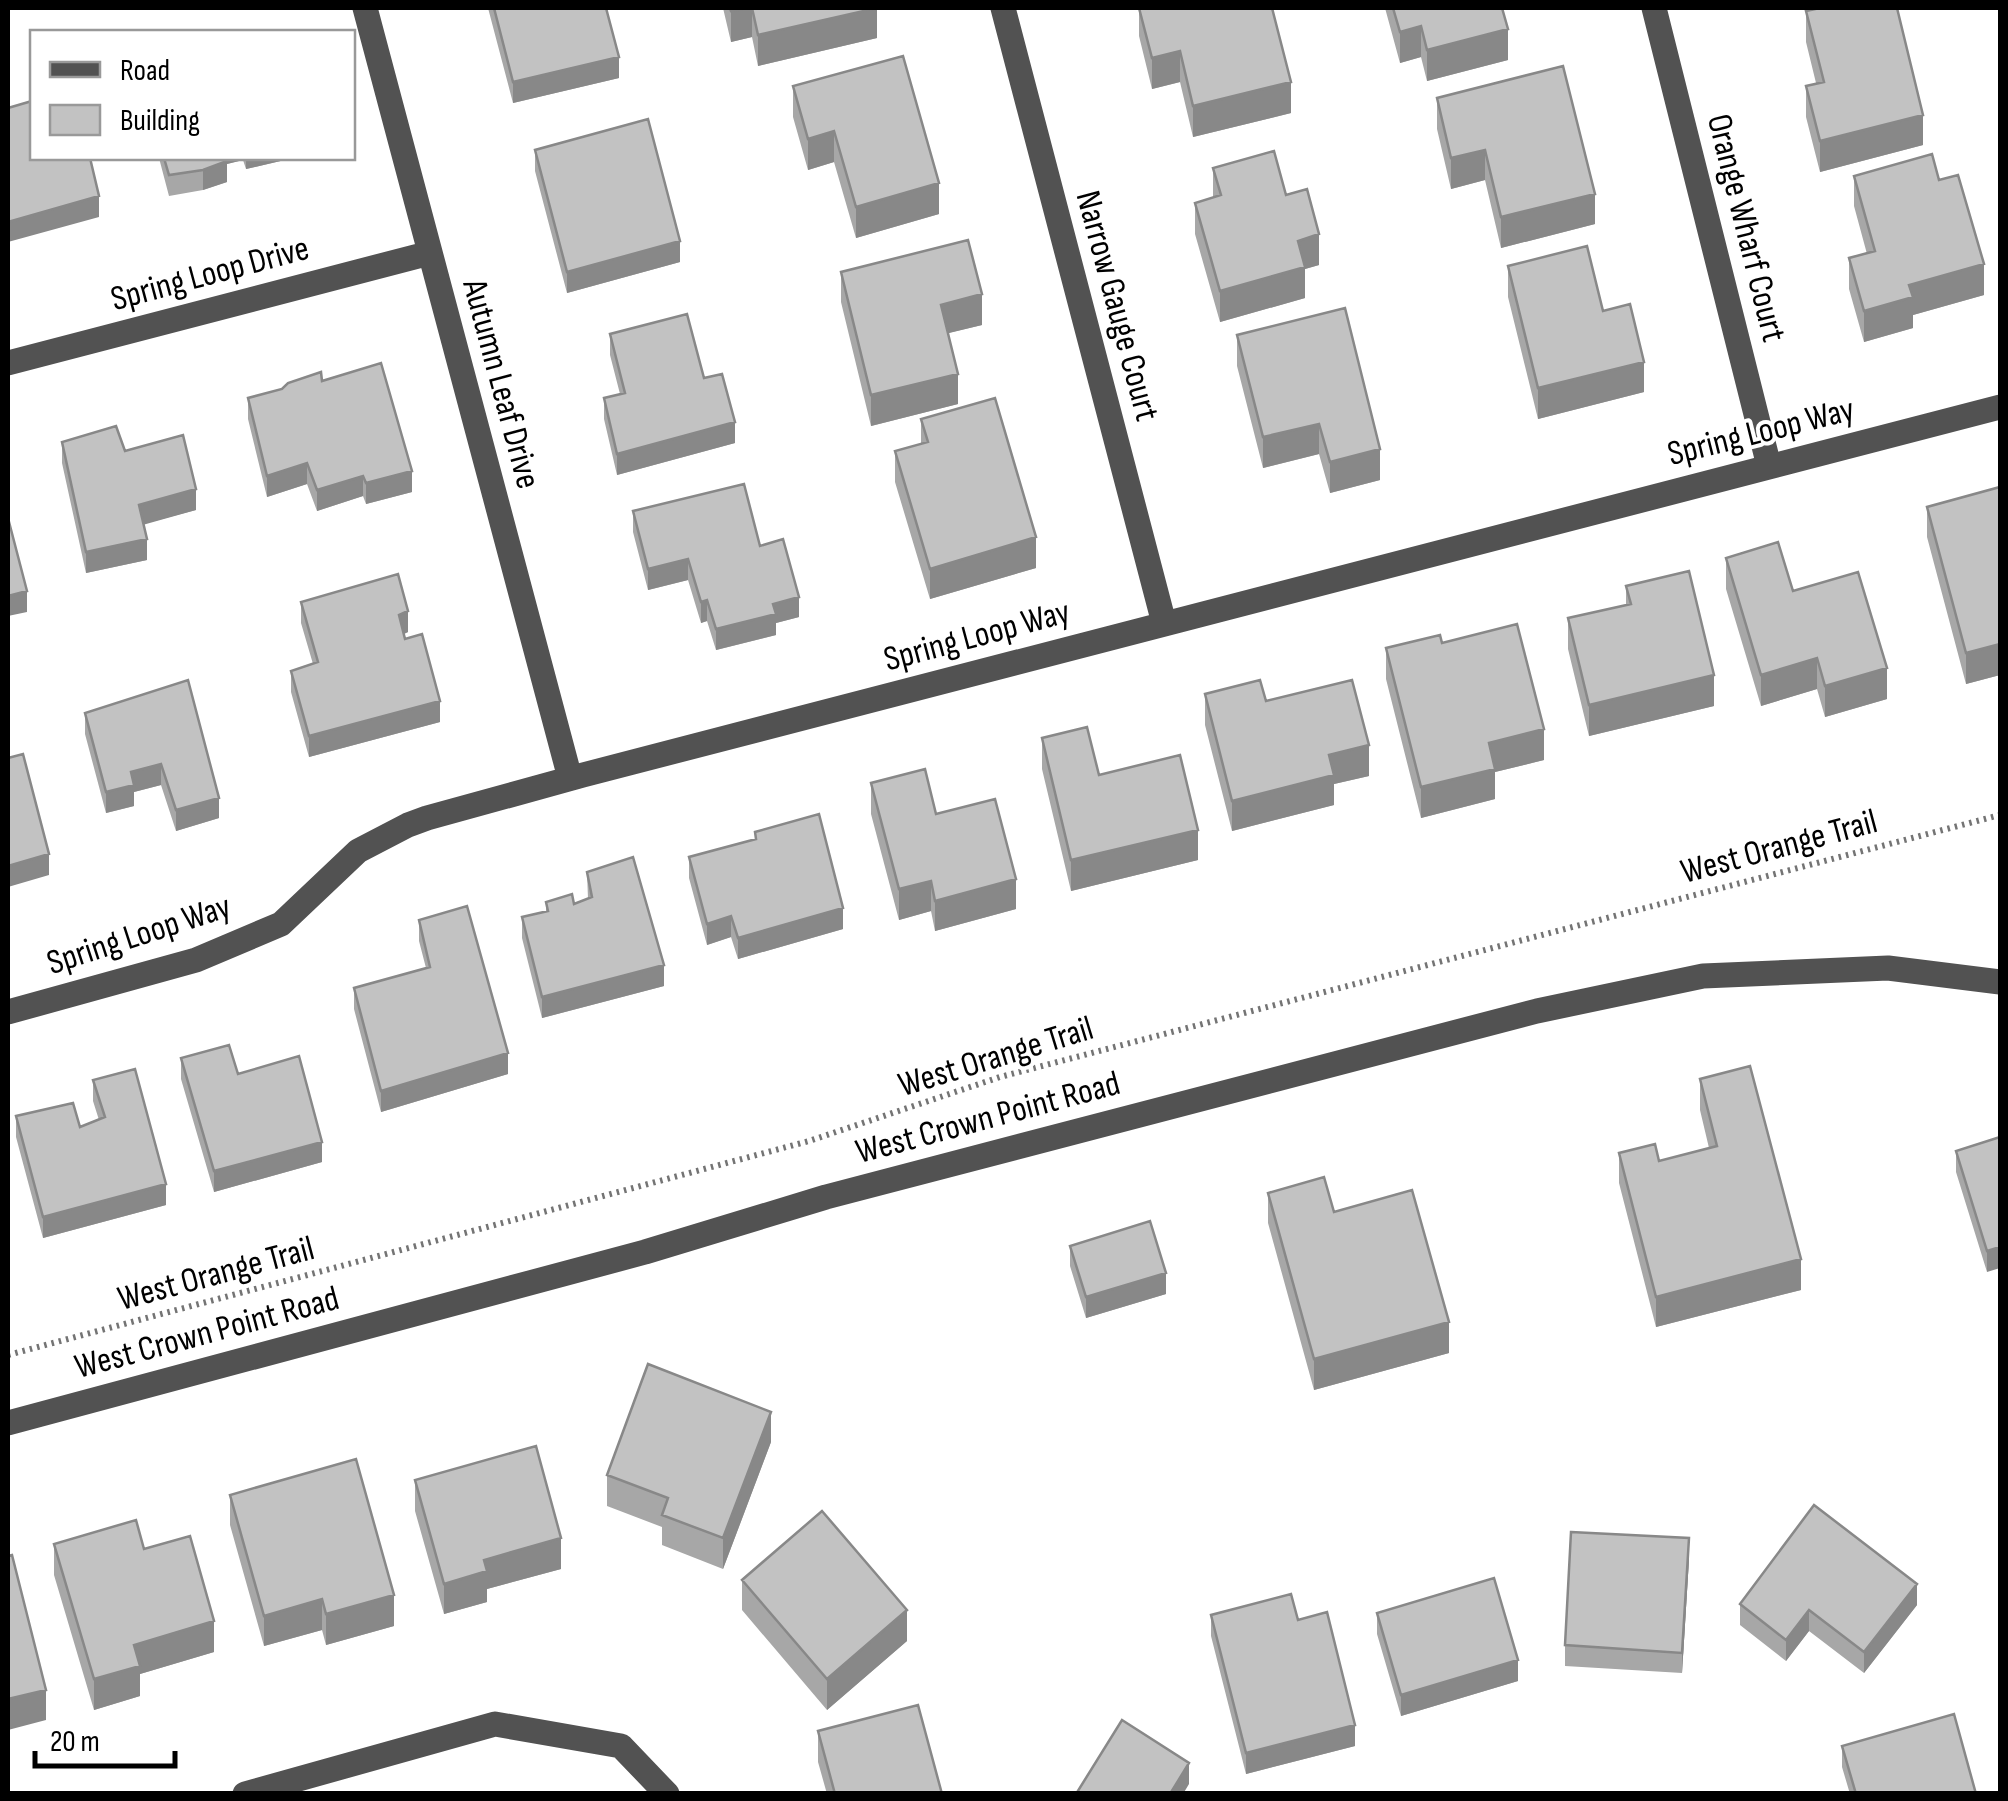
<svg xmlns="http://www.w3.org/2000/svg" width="2008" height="1801" font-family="'Sofia Sans Condensed',sans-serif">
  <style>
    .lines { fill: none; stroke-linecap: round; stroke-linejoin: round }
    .path { stroke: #747474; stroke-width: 6; stroke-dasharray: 2.5 5; stroke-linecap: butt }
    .minor { stroke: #525252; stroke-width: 25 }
    .wall { fill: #a7a7a7 }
    .shaded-wall { fill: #888 }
    .building { fill: #c2c2c2; stroke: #888; stroke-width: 2.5 }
    .labels { text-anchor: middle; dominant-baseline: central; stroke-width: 8; stroke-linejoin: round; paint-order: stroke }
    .street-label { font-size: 35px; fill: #000; stroke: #fff }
  </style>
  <rect width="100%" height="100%" fill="#fff"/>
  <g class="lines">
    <path class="path" d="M8,1355L809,1141L1000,1077L2000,815"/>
    <path class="minor" d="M365,8L570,778
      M1003,8L1164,623
      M1654,8L1769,466
      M8,363L430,253
      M8,1012L196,960L281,924L358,851L408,825L427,818L583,775L2000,407
      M8,1423L645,1252L826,1197L1537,1011L1703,976L1888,968L2000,982
      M245,1794L495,1724L621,1746L667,1794"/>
  </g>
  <path class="wall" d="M488,8H606L619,78L513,103Z
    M723,8H877V38L758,66L752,37L731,42Z
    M1139,8L1291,113L1193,137L1180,82L1152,89L1139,36Z
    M1385,8H1502L1508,60L1427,81L1421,57L1400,63Z
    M1806,11L1923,145L1820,172L1806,117V86L1816,83L1806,42Z
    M793,86L939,214L856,238L834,162L808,170L793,117Z
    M1437,98L1595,224L1501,248L1485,180L1451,189L1437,129Z
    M535,150L680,262L567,293L535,171Z
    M159,158H289V159L246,169L243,160L227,164V182L203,190L169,196Z
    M1213,168L1286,195L1319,265L1305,269V298L1220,322L1195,234V203L1213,197Z
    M1854,176L1939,180L1984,295L1913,315V328L1864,342L1849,289V258L1867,254L1854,206Z
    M1508,266L1603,311L1644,392L1538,419L1508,297Z
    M841,272L982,325L948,333L958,404L871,426L841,302Z
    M610,334L704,378L735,443L617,475L604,419V398L620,394L610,355Z
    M1237,335L1380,480L1330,493L1319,454L1263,468L1237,366Z
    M322,381L412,492L366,504L363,496L317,511L307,484L267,497L248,419V398Z
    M921,419L1036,568L930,599L895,482V451L921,444Z
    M62,442L125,451L196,510L143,524L147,560L86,573L62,463Z
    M2000,487V675L1966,684L1927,537V507Z
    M633,511L760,546L799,617L776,623V635L716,650L707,621L701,623L688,580L648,590L633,532Z
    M1726,558L1793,591L1887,699L1825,717L1817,689L1761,706L1726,589Z
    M1626,586L1714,706L1589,736L1568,649V618L1626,605Z
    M301,602L408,632L404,634L440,722L309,757L291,692V671L313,664L301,623Z
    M1442,643L1544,760L1495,772V799L1421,818L1386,679V648Z
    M188,680L219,818L176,831L161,785L134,792V806L106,813L85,734V713Z
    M1205,694L1266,701L1369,776L1334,784V805L1232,831L1205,725Z
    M1042,738L1099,775L1198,860L1071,891L1042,769Z
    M871,783L936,814L1016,909L935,931L931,911L899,920L871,814Z
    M755,832L843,929L738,959L731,937L707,945L689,878V857L755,839Z
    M587,872L664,986L542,1018L522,938V917L546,912V902L574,904L588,899Z
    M419,920L508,1074L381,1112L354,1009V988L426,968L419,941Z
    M181,1058L238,1074L322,1162L214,1192L181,1079Z
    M1700,1079L1801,1290L1656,1327L1619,1183V1153L1659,1161L1709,1148L1700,1110Z
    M93,1080L166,1205L43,1238L16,1137V1116L80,1127L99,1120L93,1101Z
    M2000,1137L1987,1272L1956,1172V1151Z
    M1268,1193L1449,1353L1314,1390L1268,1223Z
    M1070,1246L1166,1294L1086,1318L1070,1266Z
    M771,1442L723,1569L662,1545V1527L607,1506V1475Z
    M415,1480L561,1569L487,1589V1602L444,1614L415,1511Z
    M230,1495L394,1626L326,1645L322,1630L264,1646L230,1525Z
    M54,1544L144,1549L214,1652L140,1674V1696L94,1710L54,1575Z
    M1689,1559L1682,1673L1565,1666V1645Z
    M742,1580L907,1641L827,1710L742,1610Z
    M1740,1604L1917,1605L1864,1673L1809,1631L1786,1661L1740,1625Z
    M1377,1613L1518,1681L1401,1716L1377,1634Z
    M1211,1615L1298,1620L1355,1746L1246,1774L1211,1636Z
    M818,1731L942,1794H827L818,1762Z
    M1842,1746L1976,1794H1850L1842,1767Z"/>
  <path class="shaded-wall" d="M748,8H752V37L731,42V11Z
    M877,8V38L758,66V35Z
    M1421,26V57L1400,63V32Z
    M1508,29V60L1427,81V50Z
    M1180,51V82L1152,89V58Z
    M619,57V78L513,103V82Z
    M1291,82V113L1193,137V106Z
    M1923,115V145L1820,172V141Z
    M834,131V162L808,170V139Z
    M1485,150V180L1451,189V158Z
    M223,158H243V160L227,164V182L203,190V170Z
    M246,158H289V159L246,169Z
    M939,183V214L856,238V207Z
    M1595,194V224L1501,248V217Z
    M99,196V217L8,242V222Z
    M1319,234V265L1305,269V298L1220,322V291L1298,241Z
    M680,241V262L567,293V272Z
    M1984,264V295L1913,315V328L1864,342V311L1909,285Z
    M982,294V325L941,335V305Z
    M1644,362V392L1538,419V388Z
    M958,374V404L871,426V395Z
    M735,422V443L617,475V454Z
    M1319,424V454L1263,468V437Z
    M1380,449V480L1330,493V462Z
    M307,463V484L267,497V476Z
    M412,471V492L366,504V483Z
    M363,476V496L317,511V490Z
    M196,489V510L139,526V505Z
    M1036,537V568L930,599V569Z
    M147,539V560L86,573V552Z
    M688,559V580L648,590V569Z
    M27,591V612L8,616V596Z
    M799,597V617L776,623V635L716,650V629L773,604Z
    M707,600V621L701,623V602Z
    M408,611V632L399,636V615Z
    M2000,644V675L1966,684V653Z
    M1817,658V689L1761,706V675Z
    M1887,668V699L1825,717V686Z
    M1714,675V706L1589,736V705Z
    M440,701V722L309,757V736Z
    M1544,729V760L1495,772V799L1421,818V787L1489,743Z
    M1369,745V776L1334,784V805L1232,831V801L1329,755Z
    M161,764V785L134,792V806L106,813V792L131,772Z
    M219,798V818L176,831V810Z
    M1198,830V860L1071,891V860Z
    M49,854V875L8,887V866Z
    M1016,879V909L935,931V901Z
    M931,881V911L899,920V889Z
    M843,908V929L738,959V938Z
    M731,916V937L707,945V924Z
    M664,965V986L542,1018V997Z
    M508,1053V1074L381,1112V1091Z
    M322,1142V1162L214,1192V1171Z
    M166,1184V1205L43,1238V1217Z
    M2000,1247V1268L1987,1272V1251Z
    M1801,1259V1290L1656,1327V1297Z
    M1166,1273V1294L1086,1318V1297Z
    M1449,1322V1353L1314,1390V1359Z
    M771,1412V1442L723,1569V1538Z
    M561,1538V1569L487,1589V1602L444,1614V1584L484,1560Z
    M1689,1538V1559L1682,1673V1653Z
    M1917,1584V1605L1864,1673V1652Z
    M394,1595V1626L326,1645V1614Z
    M322,1599V1630L264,1646V1616Z
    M907,1610V1641L827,1710V1679Z
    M1809,1610V1631L1786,1661V1640Z
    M214,1621V1652L140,1674V1696L94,1710V1679L134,1645Z
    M1518,1660V1681L1401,1716V1695Z
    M46,1690V1720L8,1730V1699Z
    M1355,1725V1746L1246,1774V1753Z
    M1189,1763V1784L1183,1794H1170Z"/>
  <path class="building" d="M494,8H606L619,57L513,82Z
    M730,8H748L731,11Z
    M752,8H877L758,35Z
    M1139,8H1272L1291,82L1193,106L1180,51L1152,58Z
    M1393,8H1502L1508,29L1427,50L1421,26L1400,32Z
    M1820,8H1897L1923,115L1820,141L1806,86L1824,82L1806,11Z
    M903,56L939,183L856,207L834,131L808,139L793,86Z
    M1563,66L1595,194L1501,217L1485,150L1451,158L1437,98Z
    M32,101V158H90L99,196L8,222V108Z
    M648,119L680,241L567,272L535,150Z
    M1274,151L1286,195L1307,189L1319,234L1298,241L1305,267L1220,291L1195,203L1221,195L1213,168Z
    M1932,154L1939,180L1958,175L1984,264L1909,285L1913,297L1864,311L1849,258L1875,251L1854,176Z
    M164,158H226L227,161L203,170L169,175Z
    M968,240L982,294L941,305L958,374L871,395L841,272Z
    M1587,246L1603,311L1630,304L1644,362L1538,388L1508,266Z
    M1345,308L1380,449L1330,462L1319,424L1263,437L1237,335Z
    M687,314L704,378L722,374L735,422L617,454L604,398L625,393L610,334Z
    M381,363L412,471L366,483L363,476L317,490L307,463L267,476L248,398L282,389L288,383L321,372L322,381Z
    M995,398L1036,537L930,569L895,451L928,442L921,419Z
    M116,426L125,451L183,435L196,489L139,505L147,539L86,552L62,442Z
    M744,484L760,546L783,539L799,597L773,604L776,614L716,629L707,600L701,602L688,559L648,569L633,511Z
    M2000,487V644L1966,653L1927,507Z
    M8,518L27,591L8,596Z
    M1778,542L1793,591L1858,572L1887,668L1825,686L1817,658L1761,675L1726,558Z
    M1689,571L1714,675L1589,705L1568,618L1631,604L1626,586Z
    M398,574L408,611L399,615L405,639L422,634L440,701L309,736L291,671L318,662L301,602Z
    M1517,624L1544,729L1489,743L1495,769L1421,787L1386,648L1440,635L1442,643Z
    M188,680L219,798L176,810L161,764L131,772L134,785L106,792L85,713Z
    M1260,680L1266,701L1352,680L1369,745L1329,755L1334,775L1232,801L1205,694Z
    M1087,727L1099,775L1180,755L1198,830L1071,860L1042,738Z
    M23,754L49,854L8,866V758Z
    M925,769L936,814L995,799L1016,879L935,901L931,881L899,889L871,783Z
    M819,814L843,908L738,938L731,916L707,924L689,857L756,839L755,832Z
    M633,857L664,965L542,997L522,917L548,911L546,902L572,894L574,904L592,897L587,872Z
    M467,906L508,1053L381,1091L354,988L430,967L419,920Z
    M229,1045L238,1074L299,1056L322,1142L214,1171L181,1058Z
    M1750,1066L1801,1259L1656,1297L1619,1153L1655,1144L1659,1161L1717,1146L1700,1079Z
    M135,1069L166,1184L43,1217L16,1116L73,1103L80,1127L105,1117L93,1080Z
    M2000,1137V1247L1987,1251L1956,1151Z
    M1324,1177L1334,1212L1412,1190L1449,1322L1314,1359L1268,1193Z
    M1150,1221L1166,1273L1086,1297L1070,1246Z
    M648,1364L771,1412L723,1538L662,1515L668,1498L607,1475Z
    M536,1446L561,1538L484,1560L487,1571L444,1584L415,1480Z
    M356,1459L394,1595L326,1614L322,1599L264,1616L230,1495Z
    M1814,1505L1917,1584L1864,1652L1809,1610L1786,1640L1740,1604Z
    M822,1511L907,1610L827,1679L742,1580Z
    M136,1520L144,1549L190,1536L214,1621L134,1645L140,1666L94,1679L54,1544Z
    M1571,1532L1689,1538L1682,1653L1565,1645Z
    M12,1555L46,1690L8,1699V1556Z
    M1494,1578L1518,1660L1401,1695L1377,1613Z
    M1291,1594L1298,1620L1327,1612L1355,1725L1246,1753L1211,1615Z
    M918,1705L942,1794H835L818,1731Z
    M1954,1714L1976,1794H1856L1842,1746Z
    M1122,1720L1189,1763L1170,1794H1076Z"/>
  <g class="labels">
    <g class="street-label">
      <text transform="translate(1746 228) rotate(76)">Orange Wharf Court</text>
      <text transform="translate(210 274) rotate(-15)">Spring Loop Drive</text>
      <text transform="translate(1117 306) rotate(75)">Narrow Gauge Court</text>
      <text transform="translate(501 384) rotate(75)">Autumn Leaf Drive</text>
      <text transform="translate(1761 432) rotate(-14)">Spring Loop Way</text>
      <text transform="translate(977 636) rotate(-15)">Spring Loop Way</text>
      <text transform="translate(1779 847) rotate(-15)">West Orange Trail</text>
      <text transform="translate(139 935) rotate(-18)">Spring Loop Way</text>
      <text transform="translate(996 1057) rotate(-17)">West Orange Trail</text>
      <text transform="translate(988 1118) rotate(-15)">West Crown Point Road</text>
      <text transform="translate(216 1274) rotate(-15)">West Orange Trail</text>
      <text transform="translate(207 1333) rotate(-15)">West Crown Point Road</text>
    </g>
  </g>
  <rect width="2008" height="1801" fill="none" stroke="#000000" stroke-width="20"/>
  <rect x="30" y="30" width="325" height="130" fill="#ffffff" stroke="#999999" stroke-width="2.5"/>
  <rect x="50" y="62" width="50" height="15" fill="#525252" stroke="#999999" stroke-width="2.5"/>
  <text x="120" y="80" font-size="30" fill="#000000">Road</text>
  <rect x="50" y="105" width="50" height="30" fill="#c2c2c2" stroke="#999999" stroke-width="2.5"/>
  <text x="120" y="130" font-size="30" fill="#000000">Building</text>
  <path d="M35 1751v15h140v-15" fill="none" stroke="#000000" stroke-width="5"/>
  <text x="50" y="1751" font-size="30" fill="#000000" stroke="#ffffff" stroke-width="8" paint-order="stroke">20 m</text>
</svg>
